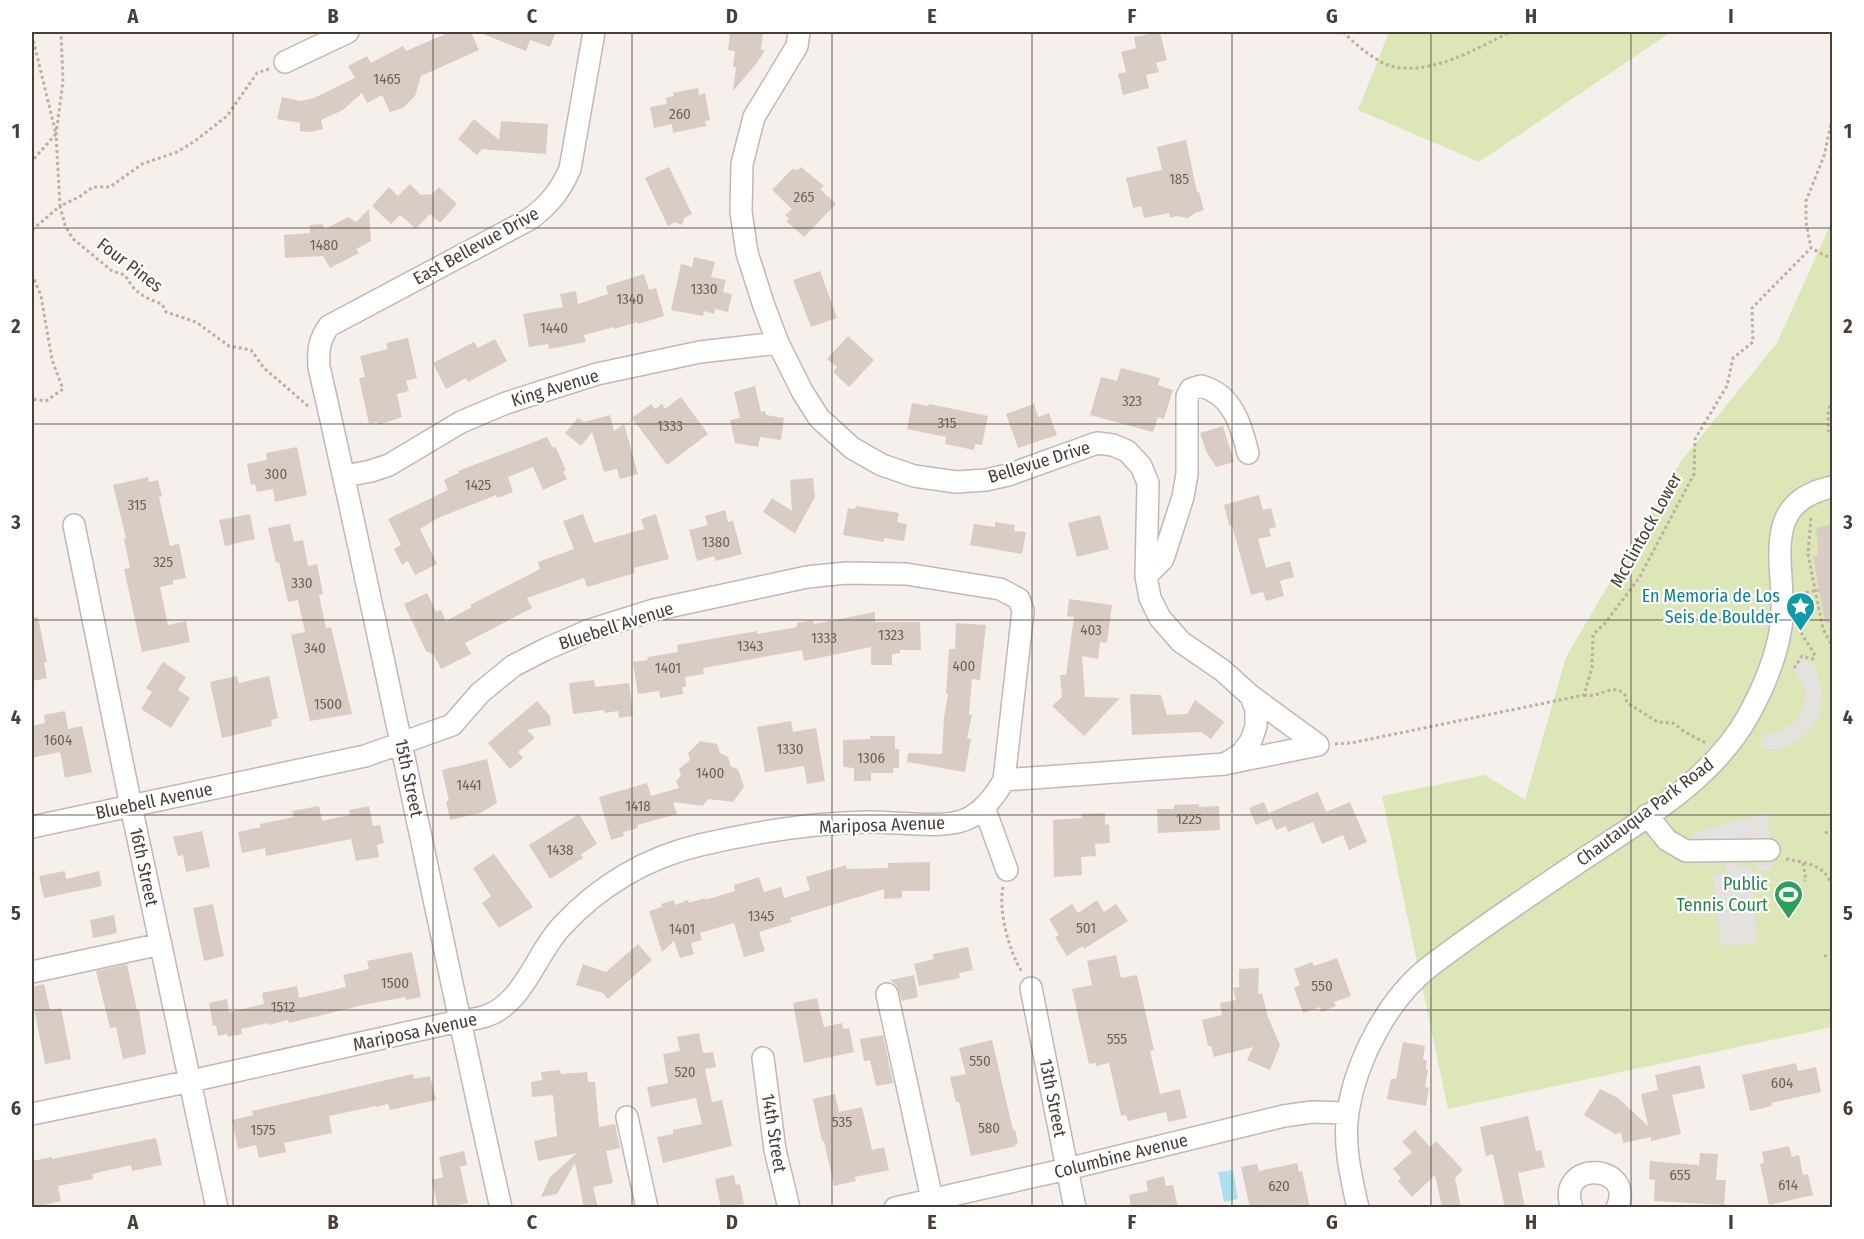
<svg xmlns="http://www.w3.org/2000/svg" width="1864" height="1239" font-family="'Fira Sans Condensed',sans-serif">
  <style>
    .green { fill: #dce6b7 }
    .parking { fill: #e4e1df }
    .water { fill: #ace1ed }
    .building { fill: #d9ccc4 }
    .lines { fill: none; stroke-linecap: round; stroke-linejoin: round }
    .minor-casing { stroke: #c3b8b1; stroke-width: 24 }
    .path { stroke: #c1aea0; stroke-width: 3; stroke-dasharray: 3 3; stroke-linecap: butt }
    .minor { stroke: #fff; stroke-width: 21 }
    .grid { fill: none; stroke: #493f39; stroke-width: 1.5; stroke-opacity: 0.55 }
    .labels { text-anchor: middle; dominant-baseline: central; stroke-width: 4.5; stroke-linejoin: round; paint-order: stroke }
    .number-label { font-size: 15px; fill: #6d625c }
    .street-label { font-size: 18px; fill: #493f39; stroke: #fff }
    .culture-label { font-size: 18px; fill: #0d838f; stroke: #fff; text-anchor: end }
    .leisure-label { font-size: 18px; fill: #27864d; stroke: #fff; text-anchor: end }
    .neatline { fill: none; stroke: #493f39; stroke-width: 2 }
    .grid-label { font-size: 20px; text-anchor: middle; font-weight: bold; fill: #493f39 }
  </style>
  <rect width="100%" height="100%" fill="#f5f0eb"/>
  <path class="green" d="M1389,32H1671L1479,162L1358,110Z
    M1832,221V1027L1448,1109L1382,796L1485,775L1525,800L1566,657L1681,461L1777,343Z"/>
  <path class="parking" d="M1800,659L1814,662L1822,690L1820,712L1813,727L1797,742L1781,749H1766L1761,747V736L1774,734L1792,724L1804,710L1806,691L1794,668Z
    M1768,812L1771,870L1758,872L1755,860L1736,861V866H1751L1757,943L1721,946L1713,874L1726,873V863L1698,865L1693,833Z"/>
  <path class="water" d="M1233,1170L1238,1199L1224,1202L1218,1172Z"/>
  <path class="building" d="M450,32H471L479,50L421,76L415,96L403,108L390,112L382,95L367,103L362,93L343,110L321,120L323,129L310,132L300,131V123L277,119L282,97L301,101L314,98L355,78L348,66L367,56L371,63L403,46L406,51Z
    M478,32H556L550,47L530,40L526,51Z
    M730,32H763L761,50H765L757,63L733,91L736,67H733L735,51L728,50Z
    M1160,32L1167,60L1156,63L1159,72L1146,75L1149,88L1123,95L1118,74L1126,72L1121,52L1136,48L1134,37Z
    M698,88L699,95L705,93L710,120L705,121L706,126L673,133L672,124L654,128L650,107L667,104L666,98L674,96L673,93Z
    M474,119L499,140L501,121L548,124L546,154L482,149L477,155L458,139Z
    M1186,140L1197,192H1199L1204,210L1195,213L1188,218L1177,216L1170,218L1169,213L1144,218L1141,206L1133,208L1126,178L1162,170L1157,147Z
    M669,167L692,214L684,218L682,225L675,222L668,226L645,178Z
    M801,167L824,186L820,189L836,204L804,237L786,221L789,219L785,215L792,209L772,190L792,169L798,170Z
    M410,184L421,195L432,194L439,187L457,204L440,223L430,214L416,229L400,215L391,224L372,206L389,187L398,196Z
    M369,209L371,241L356,249L359,253L330,268L323,256L285,258L284,235L310,233V225L322,224L325,229L348,217L356,222Z
    M694,257L715,262L711,277L726,280L723,292L732,294L728,312L715,309L714,314L704,311L703,316L671,310L681,264L692,267Z
    M820,271L837,318L811,327L793,280Z
    M644,274L649,290L656,288L664,316L638,324L637,322L614,329V327L584,335L586,342L549,349L548,344L529,347L523,314L563,307L560,294L576,291L578,304L608,294L606,286Z
    M848,336L874,360L849,387L833,372L837,367L827,359Z
    M408,338L417,378L406,381L409,391L397,394L402,417L378,425L377,422L369,424L359,378L365,377L360,356L388,349L386,343Z
    M495,339L507,361L468,382L466,378L446,389L433,363L474,342L478,348Z
    M1121,368L1160,378L1158,385L1173,390L1164,419L1158,417L1153,432L1090,415L1101,377L1117,381Z
    M755,386L761,412L765,411L766,415L784,418L781,440L760,437L758,447L735,443L730,420L740,418L734,392Z
    M681,397L708,434L667,465L632,418L651,404L655,409L662,404L665,409Z
    M912,403L928,406L929,404L988,416L982,445L975,444L974,450L945,444L946,437L907,429Z
    M1034,404L1038,417L1049,413L1057,435L1018,448L1006,414Z
    M610,415L614,431L624,424L638,474L620,479L617,469L604,472L592,432L581,446L565,433L578,418L584,422Z
    M1223,426L1234,462L1216,467L1206,451L1200,433Z
    M547,437L553,448L555,446L566,470L563,472L567,479L543,490L533,467L508,477L513,492L497,498L496,495L438,518L420,529L437,564L415,575L408,561L402,565L394,549L401,545L388,519L448,490L444,480L459,473L458,471Z
    M297,447L307,495L275,502L273,489L257,492L255,484L251,485L247,464L267,460L266,453Z
    M148,477L149,482L158,480L162,496L159,497L170,546L179,544L186,578L173,580V584L160,587L168,625L186,621L190,642L142,652L124,569L130,568L124,539L126,538L113,485Z
    M813,478L815,497L794,535V533L763,512L772,498L792,511L790,480Z
    M1259,495L1263,510L1271,508L1276,527L1269,529L1271,536L1258,539L1266,568L1290,561L1294,577L1280,581L1284,596L1266,601L1263,592L1251,595L1232,525H1229L1224,505Z
    M856,506L899,513L897,522L907,524L904,541L884,538V542L843,535L848,508L855,509Z
    M725,510L728,522L733,521L742,554L716,561L714,556L697,561L689,530L708,525L705,516Z
    M250,514L255,539L225,546L219,520Z
    M583,514L594,543L644,529L641,519L656,514L669,559L634,568L635,573L587,587L584,578L527,598L532,608L465,643L471,654L441,669L434,655L426,651L404,604L427,593L436,612L441,610L446,621L472,607L470,605L540,569L538,562L574,549L563,521Z
    M1100,515L1109,549L1077,557L1068,523Z
    M995,522L1015,525L1014,531L1026,532L1022,554L970,545L974,524L995,527Z
    M290,524L294,542L303,540L308,566L317,564L323,594L319,595L326,628L331,627L352,714L310,721L291,635L305,632L298,600L288,602L279,562L276,563L268,528Z
    M1833,524V622L1825,623L1813,556H1817L1818,542L1816,528Z
    M1069,599L1112,605L1107,643L1100,642L1098,659L1082,656L1085,697L1120,698L1084,736L1052,706L1062,697L1060,675H1066L1074,617L1067,616Z
    M875,612V622H920L921,650H900V653L892,654V665H871V647L804,661L802,650L703,668L704,674L685,677L686,687H682L683,694L660,698L659,691L638,694L633,662L648,660L647,657L678,652L677,645L757,631V634L797,627V623L813,620L814,624Z
    M38,617L47,662L44,663L47,678L32,681V618Z
    M956,623L986,625L980,680L972,679L969,714L972,715L967,738L971,739L965,772L907,762L908,753L942,754L944,717L948,694H946L949,649H955Z
    M163,662L186,677L178,690L190,698L171,728L141,709L152,692L146,688Z
    M237,676L239,683L269,676L278,718L271,720L272,726L222,738L210,682Z
    M594,680L595,687L629,683L633,716L619,718L618,711L605,713L604,710L573,714L569,683Z
    M1130,694L1161,695L1167,715L1187,714L1195,700L1224,722L1211,739L1201,732L1132,735Z
    M537,701L550,716L551,725L527,730L535,738L518,752L523,758L510,769L488,743Z
    M65,711L68,729L82,726L92,772L65,778L60,752L32,758V726L45,723L44,715Z
    M791,721L793,732L816,728L825,781L807,784L804,766L765,772L757,727Z
    M870,736H895V749H899V768H893V773H871V781H854V768L843,767V740L870,739Z
    M700,741L717,744L720,753L728,757L731,767L738,769L744,787L733,802L708,799L703,806L673,802L677,814L637,825L638,828L623,832L624,836L611,840L599,797L647,783L651,796L679,788L676,781L681,776L679,769L690,760L688,753Z
    M487,759L497,803L480,813L450,820L446,801H449L442,770Z
    M1318,792L1326,812L1350,802L1367,842L1349,850L1343,835L1322,844L1313,822L1288,832L1286,826L1276,830L1269,813Z
    M1264,802L1271,819L1256,825L1249,808Z
    M1199,804V807L1219,806L1220,830L1158,833L1157,809H1174V805Z
    M319,806L322,821L350,815L349,810L369,806L373,826L380,825L384,843L377,845L379,857L356,861L351,839L266,856L265,848L242,853L238,832L261,827L260,824L294,817L292,811Z
    M1105,813V825L1109,824L1110,843L1095,844L1096,856L1081,857L1082,875L1054,877L1053,820L1082,818L1081,814Z
    M579,814L597,844L581,854L583,858L550,879L529,845Z
    M202,831L210,867L186,872L183,855L178,856L173,837Z
    M494,854L533,907L499,928L482,903L491,896L473,868Z
    M930,862V891H902V898L884,899V889L790,918L792,922L759,932L765,951L744,957L734,923L700,933L702,940L691,943L694,954L680,958L674,941L662,952L649,911L662,907L661,904L674,900L675,905L688,900L689,903L705,898V900L735,891L734,885L759,877L764,892L781,887L784,898L810,890L806,877L846,865L847,869L888,868V863Z
    M65,871L66,879L99,871L102,886L44,898L39,876Z
    M1097,900L1104,912L1116,904L1128,921L1084,949L1083,946L1067,956L1055,937L1059,935L1049,919L1072,904L1078,913Z
    M213,904L224,956L204,961L193,908Z
    M114,915L117,933L93,938L90,920Z
    M638,944L652,960L608,999L603,993L576,985L583,964L606,972Z
    M968,947L973,970L959,973L960,978L919,986L914,964L934,959L933,954Z
    M412,952L421,997L406,1000L405,997L363,1005L289,1023L288,1020L269,1025L268,1023L241,1029L242,1034L228,1037L227,1034L218,1036L216,1025L213,1026L209,1003L227,999L229,1012L264,1004L262,993L297,986L299,998L346,987L343,975L369,969L367,961Z
    M1116,955L1121,978L1137,975L1154,1050L1150,1051L1160,1094L1180,1089L1187,1118L1168,1122L1166,1112L1128,1121L1126,1115L1121,1116L1109,1063L1096,1066V1063L1089,1064L1072,989L1092,985L1087,961Z
    M1337,958L1351,996L1334,1002L1336,1006L1321,1012L1320,1007L1303,1013L1294,988L1300,985L1294,969L1312,962L1314,966Z
    M127,964L137,1010H139L146,1054L123,1059L116,1027L110,1028L96,971Z
    M1259,968L1258,994L1262,993L1268,1017L1280,1045L1270,1070L1247,1060L1253,1047L1214,1057L1211,1046H1208L1202,1020L1222,1015L1220,1003L1236,1000L1233,988L1239,987V969Z
    M914,975L918,997L902,1001L897,986L890,980Z
    M44,984L50,1010L61,1008L71,1059L45,1064L34,1008L32,1009V987Z
    M817,998L824,1027L842,1023L843,1029L849,1028L854,1052L804,1063L793,1003Z
    M699,1033L703,1053L713,1052L716,1067L705,1069L712,1102L722,1100L732,1146L663,1163L657,1137L673,1134V1130L702,1124L696,1098L651,1107L647,1087L668,1083L663,1054L680,1051L677,1037Z
    M883,1035L893,1083L876,1086L870,1060L864,1061L860,1039Z
    M992,1040L1013,1130H1015L1018,1143L1015,1144L1016,1146L971,1156L959,1102H956L950,1077L966,1074L959,1048Z
    M1403,1042L1425,1046L1423,1059L1427,1061L1426,1070H1428L1425,1087L1429,1088L1426,1106L1387,1099L1391,1079H1396Z
    M1796,1063L1798,1071L1816,1067L1821,1092L1771,1103L1772,1106L1750,1111L1742,1075Z
    M1700,1065L1705,1088L1672,1095L1681,1134L1651,1141V1137L1623,1143L1621,1133L1615,1134L1584,1115L1600,1089L1618,1098L1648,1126L1641,1094L1658,1090L1655,1075Z
    M560,1070L561,1074L587,1072L588,1082H595L599,1127L615,1124L620,1148L606,1151L613,1183L593,1187L598,1208H584L575,1163L557,1194L541,1197L550,1177L577,1153L538,1161L534,1141L557,1136L553,1095L532,1097L531,1082L542,1080L541,1072Z
    M413,1074L414,1079L430,1076L436,1100L390,1110L388,1104L376,1107V1106L329,1116L332,1133L284,1143L286,1152L259,1158L256,1145L238,1149L232,1120L253,1115L252,1111Z
    M835,1094L839,1112L862,1107L872,1150L884,1147L889,1170L855,1177L856,1181L834,1186L824,1141H822L813,1099Z
    M1528,1116L1536,1151L1541,1150L1545,1167L1518,1173L1525,1208H1505L1493,1154L1486,1156L1480,1127Z
    M1415,1130L1430,1147L1436,1141L1463,1170L1455,1178L1461,1208H1442L1435,1175L1412,1197L1398,1181L1401,1178L1393,1169L1412,1152L1402,1142Z
    M156,1138L162,1165L132,1171L131,1165L92,1174L93,1179L58,1186L61,1201L32,1208V1161L52,1157V1159Z
    M1789,1146L1792,1157L1799,1155L1803,1175L1808,1174L1813,1195L1769,1205L1760,1164L1764,1163L1762,1152Z
    M464,1151L467,1165L460,1167L468,1203L457,1205L458,1208H438L432,1180L443,1177L439,1157Z
    M1700,1153L1718,1154L1716,1180H1726L1724,1205L1654,1201L1655,1180L1649,1179L1650,1161L1699,1165Z
    M1297,1163L1299,1172L1302,1171L1310,1208H1250L1241,1167L1257,1164L1259,1171Z
    M734,1175L736,1185L740,1184L744,1204L721,1208L715,1179Z
    M1164,1176L1166,1186L1173,1185L1178,1208H1131L1129,1195L1148,1191L1146,1181Z"/>
  <g class="lines">
    <defs>
      <path id="minor" d="M799,32L797,46L754,117L742,164L741,212L747,253L764,306L778,343L802,391L819,418L852,448L882,465L914,476L956,482L986,480L1008,475L1097,443L1113,445L1127,451L1141,466L1148,483L1146,576L1150,598L1160,618L1181,642L1222,670L1251,696L1256,710V726L1251,741L1241,754L1225,764L1004,780
        M285,62L348,32
        M345,476L371,471L389,465L461,422L506,403L597,374L700,352L778,343
        M74,525L131,806L217,1208
        M1146,576L1163,559L1183,497L1187,474V396L1191,389L1201,386C1232,394 1241,424 1248,453
        M1229,763L1318,745L1251,696
        M984,807L1007,870
        M1647,815L1667,840L1686,851L1769,850
        M32,827L365,756L452,725L480,693L513,666L546,649L590,630L654,610L807,577L846,573L906,574L1000,589L1019,599L1023,611L1004,780C995,796 984,811 967,819C943,830 894,821 867,822C814,823 751,833 700,845C645,858 599,886 561,927C536,954 523,1004 486,1016C478,1019 468,1020 459,1021L191,1081L32,1114
        M32,972L161,944
        M1031,988L1075,1208
        M887,994L934,1208
        M763,1058L775,1150L789,1208
        M627,1117L647,1208
        M501,1208C438,928 383,646 319,367C318,349 319,340 329,326L530,219C550,204 560,191 570,169L594,32
        M895,1208L1067,1169L1284,1116L1312,1112L1348,1113
        M1358,1208C1351,1177 1343,1144 1348,1112C1356,1060 1388,999 1429,967C1480,928 1533,893 1585,858C1644,819 1713,779 1748,716C1763,689 1776,658 1781,627C1789,573 1754,503 1832,487
        M1572,1208C1554,1159 1637,1163 1617,1208"/>
    </defs>
    <use href="#minor" class="minor-casing"/>
    <path class="path" d="M1343,32C1354,43 1368,55 1383,63C1422,81 1476,49 1510,32
      M32,35L56,134L32,161V167
      M269,69L257,73L227,116L195,141L177,152L142,164L110,187H93L79,197L60,206L65,225L72,238L112,271L125,275C135,293 143,297 162,304L166,312L196,322L229,346L251,350L264,368L308,406
      M1832,119L1824,156L1806,201V222L1811,248L1832,259
      M32,230L60,206L56,134L63,82L61,32
      M32,274L41,296L52,360L63,389L46,401L32,399
      M1832,400L1828,413V430L1832,435
      M1811,518L1808,554L1823,629L1832,646
      M1800,594L1819,590
      M1794,668L1802,656L1812,659L1815,657C1812,647 1804,640 1800,630
      M1584,695C1596,698 1607,688 1619,690L1625,695L1627,703L1658,722L1673,723L1685,732L1706,743
      M1335,744L1351,743L1584,695L1592,667L1593,635L1605,623L1639,578L1694,474L1695,439L1727,386L1733,358L1753,342L1752,308L1811,248
      M1825,832L1832,835
      M1786,859C1806,863 1826,864 1832,887
      M1803,863L1806,880L1804,881
      M1003,887C998,911 1009,951 1022,972
      M1824,956L1832,955
      M1832,1014V1019"/>
    <use href="#minor" class="minor"/>
  </g>
  <path class="grid" d="M233,32V1208M433,32V1208M632,32V1208M832,32V1208M1032,32V1208M1232,32V1208M1431,32V1208M1631,32V1208M32,228H1832M32,424H1832M32,620H1832M32,815H1832M32,1010H1832"/>
  <defs>
    <symbol id="sight-pin" viewBox="-11 -11 22 30"><path d="M0 17L-7.5 6A9.5 9.5 0 1 1 7.5 6Z" fill="#0f9aa8" stroke="#fff"/><path d="M0-6L1.8-2.2L6-1.7L2.9 1.2L3.7 5.4L0 3.3L-3.7 5.4L-2.9 1.2L-6-1.7L-1.8-2.2Z" fill="#fff"/></symbol>
    <symbol id="stadium-pin" viewBox="-11 -11 22 30"><path d="M0 17L-7.5 6A9.5 9.5 0 1 1 7.5 6Z" fill="#2e9e5b" stroke="#fff"/><path d="M0-5a6.5 5 0 1 0 0 10a6.5 5 0 1 0 0-10ZM-3.5-1.8h7v3.6h-7Z" fill="#fff"/></symbol>
  </defs>
  <g fill-rule="evenodd">
    <use href="#sight-pin" x="1784" y="590" width="33" height="45"/>
    <use href="#stadium-pin" x="1772" y="878" width="33" height="45"/>
  </g>
  <g class="labels">
    <g class="number-label">
      <text x="387" y="79">1465</text>
      <text x="680" y="114">260</text>
      <text x="1179" y="179">185</text>
      <text x="804" y="197">265</text>
      <text x="324" y="245">1480</text>
      <text x="704" y="289">1330</text>
      <text x="630" y="299">1340</text>
      <text x="554" y="328">1440</text>
      <text x="1132" y="401">323</text>
      <text x="947" y="423">315</text>
      <text x="670" y="426">1333</text>
      <text x="276" y="474">300</text>
      <text x="478" y="485">1425</text>
      <text x="137" y="505">315</text>
      <text x="716" y="542">1380</text>
      <text x="163" y="562">325</text>
      <text x="302" y="583">330</text>
      <text x="1091" y="630">403</text>
      <text x="891" y="635">1323</text>
      <text x="824" y="638">1333</text>
      <text x="750" y="646">1343</text>
      <text x="315" y="648">340</text>
      <text x="964" y="666">400</text>
      <text x="668" y="668">1401</text>
      <text x="328" y="704">1500</text>
      <text x="58" y="740">1604</text>
      <text x="790" y="749">1330</text>
      <text x="871" y="758">1306</text>
      <text x="710" y="773">1400</text>
      <text x="469" y="785">1441</text>
      <text x="638" y="806">1418</text>
      <text x="1189" y="819">1225</text>
      <text x="560" y="850">1438</text>
      <text x="761" y="916">1345</text>
      <text x="1086" y="928">501</text>
      <text x="682" y="929">1401</text>
      <text x="395" y="983">1500</text>
      <text x="1322" y="986">550</text>
      <text x="283" y="1007">1512</text>
      <text x="1117" y="1039">555</text>
      <text x="980" y="1061">550</text>
      <text x="685" y="1072">520</text>
      <text x="1782" y="1083">604</text>
      <text x="842" y="1122">535</text>
      <text x="989" y="1128">580</text>
      <text x="263" y="1130">1575</text>
      <text x="1680" y="1175">655</text>
      <text x="1788" y="1185">614</text>
      <text x="1279" y="1186">620</text>
    </g>
    <g class="street-label">
      <text transform="translate(476 246) rotate(-29)">East Bellevue Drive</text>
      <text transform="translate(130 265) rotate(37)">Four Pines</text>
      <text transform="translate(555 388) rotate(-17)">King Avenue</text>
      <text transform="translate(1039 462) rotate(-17)">Bellevue Drive</text>
      <text transform="translate(1646 530) rotate(-61)">McClintock Lower</text>
      <text transform="translate(616 626) rotate(-18)">Bluebell Avenue</text>
      <text transform="translate(409 778) rotate(78)">15th Street</text>
      <text transform="translate(154 801) rotate(-12)">Bluebell Avenue</text>
      <text transform="translate(1645 812) rotate(-37)">Chautauqua Park Road</text>
      <text transform="translate(882 825) rotate(-2)">Mariposa Avenue</text>
      <text transform="translate(144 867) rotate(78)">16th Street</text>
      <text transform="translate(415 1032) rotate(-12)">Mariposa Avenue</text>
      <text transform="translate(1053 1098) rotate(79)">13th Street</text>
      <text transform="translate(774 1133) rotate(81)">14th Street</text>
      <text transform="translate(1121 1156) rotate(-14)">Columbine Avenue</text>
    </g>
    <g class="culture-label">
      <text x="1780" y="596">En Memoria de Los<tspan x="1780" dy="21">Seis de Boulder</tspan></text>
    </g>
    <g class="leisure-label">
      <text x="1768" y="884">Public<tspan x="1768" dy="21">Tennis Court</tspan></text>
    </g>
  </g>
  <rect width="1864" height="1239" fill="none" stroke="#ffffff" stroke-width="66"/>
  <rect x="33" y="33" width="1798" height="1173" class="neatline"/>
  <g class="grid-label">
    <text x="133" y="23">A</text>
    <text x="333" y="23">B</text>
    <text x="532" y="23">C</text>
    <text x="732" y="23">D</text>
    <text x="932" y="23">E</text>
    <text x="1132" y="23">F</text>
    <text x="1332" y="23">G</text>
    <text x="1531" y="23">H</text>
    <text x="1731" y="23">I</text>
    <text x="16" y="138">1</text>
    <text x="1848" y="138">1</text>
    <text x="16" y="333">2</text>
    <text x="1848" y="333">2</text>
    <text x="16" y="529">3</text>
    <text x="1848" y="529">3</text>
    <text x="16" y="724">4</text>
    <text x="1848" y="724">4</text>
    <text x="16" y="920">5</text>
    <text x="1848" y="920">5</text>
    <text x="16" y="1115">6</text>
    <text x="1848" y="1115">6</text>
    <text x="133" y="1229">A</text>
    <text x="333" y="1229">B</text>
    <text x="532" y="1229">C</text>
    <text x="732" y="1229">D</text>
    <text x="932" y="1229">E</text>
    <text x="1132" y="1229">F</text>
    <text x="1332" y="1229">G</text>
    <text x="1531" y="1229">H</text>
    <text x="1731" y="1229">I</text>
  </g>
</svg>
